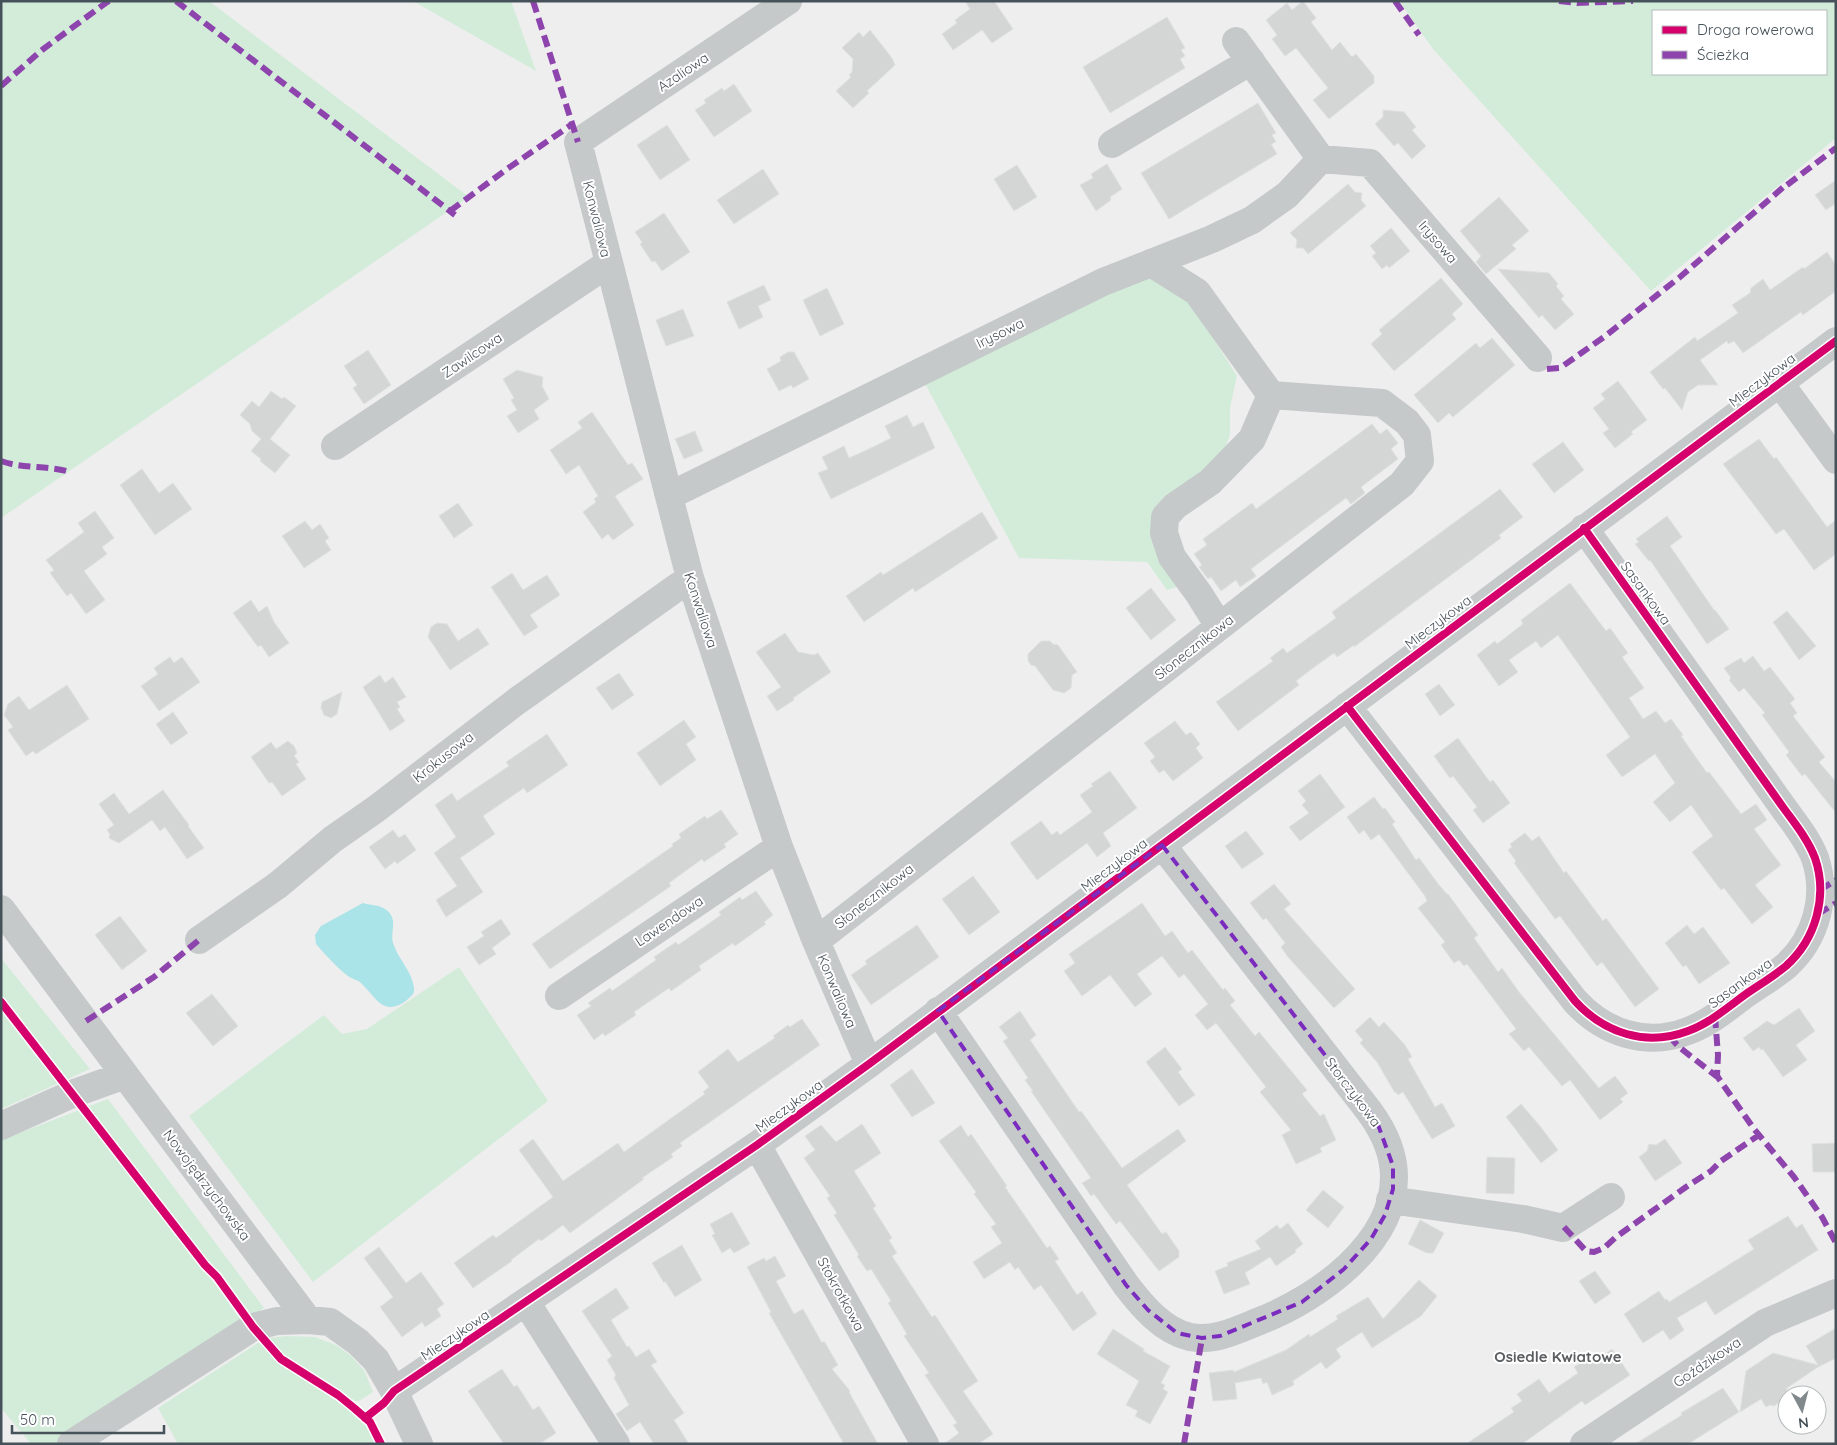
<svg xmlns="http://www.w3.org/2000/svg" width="1837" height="1445" font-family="Quicksand,sans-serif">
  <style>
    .green { fill: #d3ecda; fill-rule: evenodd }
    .water { fill: #aae3e8 }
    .building { fill: #d4d6d6; stroke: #dfe0e1 }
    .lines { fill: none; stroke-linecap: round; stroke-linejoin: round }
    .minor { stroke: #c5c9ca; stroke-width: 28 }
    .quiet { stroke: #8e44ad; stroke-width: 6; stroke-dasharray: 12 6; stroke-linecap: butt }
    .cycleway-casing { stroke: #fff; stroke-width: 11 }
    .cycleway { stroke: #d6006c; stroke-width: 8 }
    .marked { fill: none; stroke: #7b2cbf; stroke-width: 4; stroke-dasharray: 10 6; stroke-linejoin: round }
    .labels { text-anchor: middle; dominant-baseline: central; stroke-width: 4; stroke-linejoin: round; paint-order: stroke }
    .street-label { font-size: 14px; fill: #465259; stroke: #fff }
    .neighbourhood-label { font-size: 15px; font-weight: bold; fill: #5a5e61; stroke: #fff }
  </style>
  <rect width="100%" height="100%" fill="#eee"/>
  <path class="green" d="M1,1H209L469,197L1,518Z
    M413,1H511L536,71Z
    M1399,1H1836V138L1651,291L1433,49ZM1826,11V74H1653V11Z
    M1149,272L1189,300L1237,376L1230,408V435L1222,457L1160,506L1182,585L1167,590L1147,562L1019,558L923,380Z
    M1,958L90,1069L1,1109Z
    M459,967L548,1101L313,1282L189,1116L324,1015L342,1034L367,1029Z
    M108,1099L264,1308L56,1444H31L1,1408V1140Z
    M287,1336L315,1337L336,1345L350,1355L364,1370L373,1392L359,1401H355L282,1354L268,1338Z
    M258,1343H262L275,1358L306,1380L334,1397L361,1418L377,1444H178L158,1408Z"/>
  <path class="water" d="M363,903C369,905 380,905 385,909C399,918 390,931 393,943C398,959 412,971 414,988C415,994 411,996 407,1000C383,1018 376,997 361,983C358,980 352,979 348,976C336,967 326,955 316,944L315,935L321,926Z"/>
  <path class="building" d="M965,1H994L1013,29L992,43L982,30L953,50L942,34L957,23L955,20L970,9Z
    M1303,1L1316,18L1311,22L1332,50L1340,42L1352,57L1356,54L1374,76V83L1329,119L1313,100L1328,88L1296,48L1285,56L1272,39L1277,35L1266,20L1287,3L1292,10Z
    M1167,17L1185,48L1181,50L1185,56L1180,59L1185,68L1110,113L1083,67Z
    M870,30L892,58L895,65L867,91L869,93L853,108L836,91L851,77L849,75L852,72L853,59L842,48L859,32L863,37Z
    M734,84L752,111L714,137L695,110L706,103L704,100L722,88L724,91Z
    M1258,103L1276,133L1272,135L1276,142L1271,144L1277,154L1169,219L1141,173Z
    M1383,110L1404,112L1416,127L1412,130L1426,146L1412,159L1398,143L1394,146L1375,124L1383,117Z
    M667,125L690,160L660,180L637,145Z
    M1107,164L1122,189L1110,197L1111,200L1096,211L1080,185L1093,178L1091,174Z
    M1017,165L1037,197L1014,211L994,179Z
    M763,169L779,194L734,224L717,200Z
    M1836,180V203L1826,210L1815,195Z
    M1348,184L1355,192L1362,193L1361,200L1366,206L1308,254L1303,248H1296L1297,240L1290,233Z
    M1499,197L1529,231L1512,245L1516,249L1486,274L1476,262L1481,256L1460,231Z
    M664,213L690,252L662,271L655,261L652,262L640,244L642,242L635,232Z
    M1391,228L1410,251L1389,268L1387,265L1382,269L1372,256L1376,253L1370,246Z
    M1827,252L1836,265V291L1803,315L1801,312L1743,353L1734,341L1728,344L1727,341L1700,360L1718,385H1698L1688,392L1682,410L1665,388L1663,389L1650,372L1695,337L1697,341L1738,313L1732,305L1750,293L1751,288L1763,279L1770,290L1803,267L1804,269Z
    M1498,269L1549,273L1558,284L1556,286L1564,296L1561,299L1574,314L1555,330L1542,315L1539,318Z
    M1441,278L1463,304L1452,314L1456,319L1394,371L1371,344L1382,334L1379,330Z
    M764,285L771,300L758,306L763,317L739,329L727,302Z
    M827,288L844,324L820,336L803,300Z
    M683,309L694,336L666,346L656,320Z
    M1492,338L1515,365L1453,417L1449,413L1438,423L1414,395L1476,343L1480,348Z
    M368,350L391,385L364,404L353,388L357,385L344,366Z
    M788,352H794L809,379L793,388L791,385L779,391L767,369L781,361L780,357Z
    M517,370L543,377L542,386L549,399L534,410L539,419L518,433L507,416L517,410L511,400L514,398L503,379Z
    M1618,381L1647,420L1631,432L1633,434L1615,448L1603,433L1609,429L1593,408L1605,399L1601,394Z
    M271,391L282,399L284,397L296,406L270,439L290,455L275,473L260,461L261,459L251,451L261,439L252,431L250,424L240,415L252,401L259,407Z
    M592,412L628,465L632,463L643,479L615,496L634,525L613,540L608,534L602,539L583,512L596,502L594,499L598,496L579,465L566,474L550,450L582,428L578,422Z
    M907,415L913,427L923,422L935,448L831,499L818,473L828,469L822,457L844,446L849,458L873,447L891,438L885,426Z
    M1372,424L1380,434L1387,429L1398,443L1391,449L1398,459L1361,487L1365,493L1351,504L1346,498L1267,557L1251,569L1256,576L1240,587L1236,580L1221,591L1211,577L1208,579L1199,567L1202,565L1194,554L1207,545L1203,539L1252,503L1256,509Z
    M695,431L703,451L684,459L675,439Z
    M1759,439L1774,459L1776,457L1827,527L1836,520V554L1814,570L1784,529L1776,534L1723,464Z
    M1563,442L1584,470L1554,493L1532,464Z
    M142,469L159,493L173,483L192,509L155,535L120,485Z
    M1500,489L1523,517L1499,535L1501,538L1354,647V645L1337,657L1334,653L1313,668L1296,681L1299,685L1238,731L1216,702L1273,661L1270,658L1283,648L1287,653L1336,618L1332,612Z
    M458,503L473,525L454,538L439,516Z
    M95,511L114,538L102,547L107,554L84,571L105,600L86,614L71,593L67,596L50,573L54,570L46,560L84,532L78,523Z
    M982,512L998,538L915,592L913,588L864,622L846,596L881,572L883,575Z
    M1667,516L1682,537L1670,546L1714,610H1715L1729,629L1707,644L1650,560L1649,561L1635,544L1639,542L1636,539Z
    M305,521L312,530L320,524L329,538L325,541L331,550L304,568L282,536Z
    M512,573L523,590L547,575L560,595L530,615L538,627L524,636L491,587Z
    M1570,583L1606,631L1610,628L1628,653L1622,657L1644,688L1629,698L1643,719L1656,711L1665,723L1671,719L1683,735L1681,736L1707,773L1709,772L1741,814L1756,804L1767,820L1754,829L1781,865L1755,885L1773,907L1752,924L1724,888L1721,890L1692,852L1713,836L1691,805L1670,822L1653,802L1675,783L1655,754L1622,777L1606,755L1630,737L1558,635L1541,648L1536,641L1509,660L1518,672L1499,686L1477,655L1495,641L1497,644L1523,624L1521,620Z
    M1151,588L1176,620L1151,640L1126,608Z
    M251,600L259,612L267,606L274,622L289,643L269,657L261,645L258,647L233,613Z
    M1787,611L1816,646L1799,660L1773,622Z
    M437,623L447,624L458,641L478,628L489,644L450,670L428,637L431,627Z
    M785,633L798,652L814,655L818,653L831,672L793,698L794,700L777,711L767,696L781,687L756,652Z
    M1041,641H1050L1053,644L1058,645L1077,672L1072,675L1071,688L1064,693L1053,690L1035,666L1031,665L1028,661V654Z
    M1753,656L1764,671L1770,667L1795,699L1790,703L1797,713L1793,716L1825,757L1819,762L1836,782V813L1805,774L1802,776L1786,755L1789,752L1762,715L1765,713L1744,688L1739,692L1729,680L1731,678L1724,668L1741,658L1744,663Z
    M170,657L174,663L182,657L200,682L159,711L141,686L158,674L154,668Z
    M619,673L634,695L612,710L596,688Z
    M380,675L385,683L393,677L406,697L397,702L400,707L397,709L405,721L390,731L363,687Z
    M1439,684L1455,705L1440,716L1425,694Z
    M67,685L89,719L36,754L33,751L26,756L8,730L13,727L4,715L8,704L19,696L29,710Z
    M342,692L337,714L331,718L324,715L321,708L322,702Z
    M173,712L188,733L171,745L156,724Z
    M684,720L696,737L686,744L696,760L660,786L637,753Z
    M1175,721L1186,735L1191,732L1200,744L1196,748L1203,758L1173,781L1164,770L1159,773L1150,761L1155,757L1144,743Z
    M547,734L568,765L527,793L524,788L483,816L495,834L460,858L483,892L446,917L436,900L457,886L434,853L456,837L435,805L452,793L457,801L509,766L506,762Z
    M1458,738L1490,782L1493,780L1510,803L1483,823L1473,810L1477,807L1453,776L1450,778L1434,756Z
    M288,741L294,746L297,753L294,756L299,762L296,764L306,779L282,796L272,782L269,783L251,757L271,742L276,749Z
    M1110,771L1137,808L1103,833L1111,846L1097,857L1087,843L1037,880L1010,843L1041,821L1052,835L1057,831L1060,835L1092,812L1080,795L1093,786L1091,784Z
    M1320,774L1345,807L1300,841L1289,827L1309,813L1302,805L1306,801L1298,791Z
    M163,790L189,825L188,826L204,848L187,859L165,827L160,831L152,820L119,843L109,838L110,834L107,830L114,825L99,804L114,793L129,814Z
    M1374,797L1383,809L1385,808L1395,822L1392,824L1416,860L1419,858L1439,885L1447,894H1448L1478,935L1474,938L1498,972L1502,968L1519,992L1599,1088L1615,1076L1628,1093L1620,1099L1623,1102L1600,1120L1570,1080L1562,1086L1529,1047L1524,1051L1509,1034L1516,1029L1467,964L1464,966L1459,960L1454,963L1441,945L1445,942L1418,908L1427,901L1425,896L1379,834L1371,840L1364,830L1359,834L1347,817Z
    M721,810L738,834L724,844L726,847L704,862L702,859L669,883L671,886L550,969L532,944L673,846L672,844L681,838L679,834L705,816L707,819Z
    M393,830L399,838L405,834L416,850L397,864L395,861L385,869L369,847Z
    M1246,831L1264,854L1242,869L1225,846Z
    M1525,833L1532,841L1539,836L1564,873L1566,871L1603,921L1606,918L1659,989L1635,1007L1602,962L1597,966L1560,916L1555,919L1514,863L1516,861L1508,850L1512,847L1510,844Z
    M973,876L1000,912L969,935L942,899Z
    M1274,884L1291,904L1284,909L1355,989L1334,1008L1288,957L1281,947L1285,943L1266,918L1263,920L1250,903Z
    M756,891L773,915L764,922L766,924L735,946L733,943L699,966L701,970L671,991L669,988L634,1012L636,1015L605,1036L603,1033L594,1040L577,1015L591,1006L588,1003L610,988L612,991L656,960L654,957L676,942L678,945L721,915L719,912L740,897L742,900Z
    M1142,903L1165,936L1172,931L1188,953L1192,950L1223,990L1225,988L1235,1001L1230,1005L1255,1036L1259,1032L1307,1090L1302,1094L1320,1116L1324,1114L1336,1140L1320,1148L1322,1152L1296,1164L1282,1135L1291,1130L1260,1092L1266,1087L1216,1023L1207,1030L1195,1015L1208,1004L1184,974L1179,978L1162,956L1137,974L1152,994L1135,1007L1110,975L1082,996L1064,971L1075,963L1069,954Z
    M120,916L147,951L122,970L95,935Z
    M501,919L511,934L492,948L496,954L479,965L467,947L484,936L481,932Z
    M917,925L939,957L871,1005L851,975L867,964L865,961Z
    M1687,925L1694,934L1703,927L1730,963L1699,984L1686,965L1683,967L1665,943Z
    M212,994L238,1026L213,1046L186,1013Z
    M1799,1008L1815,1031L1796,1045L1807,1060L1783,1077L1763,1049L1761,1050L1759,1047L1753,1051L1743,1038L1767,1021L1774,1025Z
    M1020,1011L1036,1035L1030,1040L1079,1112L1081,1111L1122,1168L1178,1129L1186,1141L1127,1185L1162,1234L1166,1232L1179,1251V1257L1159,1271L1120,1221L1116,1224L1094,1194L1091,1196L1082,1183L1091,1178L1031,1091H1033L1025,1080L1028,1078L1003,1041L1008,1038L999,1027Z
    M1370,1017L1379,1027L1384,1022L1405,1045L1412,1057L1408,1059L1435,1107L1442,1103L1455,1126L1432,1139L1403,1092L1398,1095L1396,1092L1395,1093L1377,1062L1360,1043L1363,1040L1355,1031Z
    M802,1019L820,1045L680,1143L682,1146L671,1154L673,1157L642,1178L644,1179L570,1233L563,1225L541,1241L539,1239L511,1260L512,1261L473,1288L454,1263L493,1235L496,1238L553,1197L519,1150L533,1139L563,1181L618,1143L624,1152L705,1094L703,1092L709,1087L698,1072L728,1049L738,1062L775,1038L773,1036L788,1025L790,1027Z
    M1165,1047L1182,1069L1178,1072L1195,1095L1179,1106L1146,1062Z
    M912,1069L935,1103L912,1117L890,1085Z
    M1521,1104L1540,1126L1558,1150L1541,1163L1506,1117Z
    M862,1124L881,1153L854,1171L876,1206L873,1208L892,1238L889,1240L897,1253L892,1256L932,1317L935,1315L978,1381L963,1391L993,1434L978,1444H944L959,1433L953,1425L957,1423L925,1375L929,1373L904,1336L907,1334L888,1303L891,1301L871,1269L867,1271L857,1256L859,1255L834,1215L837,1213L827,1198L830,1196L804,1158L815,1150L805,1136L821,1125L836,1142Z
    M961,1125L968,1137L971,1134L1007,1186L1005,1187L1047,1248L1050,1246L1059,1259L1055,1261L1077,1295L1082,1291L1097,1314L1073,1331L1041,1285L1034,1290L1018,1267L1015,1270L1010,1262L984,1279L973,1262L1002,1243L991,1227L996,1224L974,1194L976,1192L939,1141Z
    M1665,1139L1682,1163L1655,1181L1639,1157L1647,1151L1649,1144L1656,1145Z
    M1836,1143V1172H1813L1812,1144Z
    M1487,1157L1515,1158L1514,1194L1486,1193Z
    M1323,1190L1344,1207L1328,1228L1306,1210Z
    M732,1212L750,1244L734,1253L730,1248L722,1253L712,1235L715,1234L710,1224Z
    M1788,1216L1796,1228L1802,1224L1818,1250L1715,1315L1706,1301L1677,1318L1684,1330L1670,1340L1663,1330L1643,1343L1624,1314L1659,1291L1665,1300L1667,1299L1669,1302L1754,1249L1748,1240Z
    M1420,1220L1444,1233L1433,1253H1427L1408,1244Z
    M1288,1223L1303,1244L1295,1250L1296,1252L1276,1266L1270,1257L1245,1273L1250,1284L1224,1294L1215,1271L1228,1266L1227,1263L1261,1249L1255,1241L1277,1225L1280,1229Z
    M682,1245L702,1280L675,1297L665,1281L664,1283L652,1263Z
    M379,1247L406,1283L421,1272L444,1304L437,1309L441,1316L425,1327L422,1322L402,1337L380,1307L393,1297L364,1258Z
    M775,1256L786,1276L776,1281L794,1314L803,1309L822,1343L824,1341L838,1365L832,1369L850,1391L849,1392L878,1444H844L769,1313L771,1312L747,1267L764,1258L766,1261Z
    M1595,1271L1611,1293L1595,1304L1579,1281Z
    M1419,1280L1437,1296L1421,1316L1372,1348L1362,1332L1336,1349L1341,1357L1326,1369L1321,1362L1293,1381L1294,1385L1272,1395L1267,1382L1263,1384L1261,1378L1235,1383L1237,1399L1213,1401L1209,1373L1233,1370L1234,1372L1286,1350L1309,1334L1310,1337L1338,1319L1336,1316L1368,1297L1383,1319Z
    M616,1288L629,1308L611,1320L627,1347L629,1346L636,1357L649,1349L657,1362L651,1365L684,1413L674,1420L689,1444H654L640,1422L627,1431L616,1414L629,1405L614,1378L616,1375L607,1360L612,1356L582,1311Z
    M1836,1328V1358L1818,1367L1787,1388L1786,1398L1774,1406L1770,1405L1766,1407L1761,1399L1740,1412L1746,1371L1773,1353L1818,1365L1806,1346Z
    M1113,1329L1144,1349L1143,1351L1170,1366L1161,1383L1165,1385L1163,1389L1168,1392L1150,1424L1135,1416L1138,1411L1126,1405L1139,1381L1097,1354Z
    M1612,1349L1630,1375L1585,1405L1582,1401L1522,1444H1466L1514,1412L1511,1408L1522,1401L1517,1394L1539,1379L1549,1393L1578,1373L1574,1367L1597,1352L1601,1357Z
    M502,1369L514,1387L517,1385L533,1410L539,1406L556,1433L539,1444H504L468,1391Z
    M1723,1388L1739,1412L1688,1444H1635L1682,1415L1681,1413Z"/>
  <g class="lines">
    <path class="minor" d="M788,1L578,142L690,578L779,847L816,941L869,1064
      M1236,41L1321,159
      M1112,144L1251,61
      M1151,263L1197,292L1271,395L1252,439L1210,482L1175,506L1165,517L1164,533L1172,557L1199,594L1219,626
      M1779,382L1836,460
      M335,446L609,263
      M669,496L1103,282L1212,239L1252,220L1287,195L1321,159L1370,163L1538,358
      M1347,706L1575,1001C1604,1033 1646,1047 1688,1031C1710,1023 1728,1007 1746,994C1759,985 1774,976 1786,966C1816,939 1828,896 1815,858C1808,840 1796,825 1785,810L1584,528
      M1,909L308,1320
      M199,940L278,885L333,839L376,809L517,701L690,578
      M816,941L1402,484L1420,461L1417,435L1407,422L1382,403L1271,395
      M559,996L779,847
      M938,1011L1126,1285C1142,1306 1163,1331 1190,1337C1215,1342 1240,1329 1262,1320C1318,1298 1394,1244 1394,1177C1394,1152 1383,1130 1369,1111L1162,845
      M1,1126L72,1094L125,1075
      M757,1145L925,1444
      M1390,1200L1523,1219L1563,1228L1611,1197
      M526,1302L616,1444
      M394,1391L757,1145L869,1064L1836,341
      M71,1444L253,1327L277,1321L308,1320L330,1322L358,1342L376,1360L394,1391L419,1444
      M1584,1444L1765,1323L1836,1293"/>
    <path class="quiet" d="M176,1L455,215
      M533,1L578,142
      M1395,1L1419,35
      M1559,1L1577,3L1633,1
      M1,86L42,50L107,2L110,1
      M1787,185L1836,148
      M450,211L507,169L571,125
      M1547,369L1560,368L1604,337L1680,277L1787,184
      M1,461C23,469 47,465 70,472
      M1820,890L1836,880
      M1818,914L1836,903
      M1715,1016L1718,1055L1717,1076L1754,1129L1794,1177L1822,1217L1836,1243
      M86,1021L154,977L199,940
      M1669,1036L1679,1047L1720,1079
      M1564,1227L1586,1251L1594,1252L1604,1248L1616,1237L1686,1187L1711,1171L1721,1161L1759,1135
      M1184,1444L1202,1338"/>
    <defs>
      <path id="cycleway" d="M1347,706L1575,1001C1604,1033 1646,1047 1688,1031C1710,1023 1728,1007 1746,994C1759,985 1774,976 1786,966C1816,939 1828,896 1815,858C1808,840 1796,825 1785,810L1584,528
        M1,1002L205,1265L217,1277L253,1327L281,1359L338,1395L354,1408L370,1422L381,1444
        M365,1418L384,1403L394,1391L757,1145L869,1064L1836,341"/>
    </defs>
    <use href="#cycleway" class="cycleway-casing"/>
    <use href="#cycleway" class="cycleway"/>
  </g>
  <path class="marked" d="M1162,845L1377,1122L1393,1166V1189L1385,1215L1371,1239L1344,1269L1302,1302L1220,1336L1202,1338L1177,1333L1148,1310L1126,1285L938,1011Z"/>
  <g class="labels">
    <g class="street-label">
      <text transform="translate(683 72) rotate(-34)">Azaliowa</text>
      <text transform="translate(597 219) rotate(76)">Konwaliowa</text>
      <text transform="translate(1438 242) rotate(49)">Irysowa</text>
      <text transform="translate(1000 333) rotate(-26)">Irysowa</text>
      <text transform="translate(472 355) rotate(-34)">Zawilcowa</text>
      <text transform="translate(1762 380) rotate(-37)">Mieczykowa</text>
      <text transform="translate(1646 593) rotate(54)">Sasankowa</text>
      <text transform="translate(701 610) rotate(72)">Konwaliowa</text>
      <text transform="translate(1438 622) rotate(-37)">Mieczykowa</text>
      <text transform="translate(1194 647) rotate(-38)">Słonecznikowa</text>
      <text transform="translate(443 757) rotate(-38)">Krokusowa</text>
      <text transform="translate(1114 865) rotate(-37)">Mieczykowa</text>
      <text transform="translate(874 896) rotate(-38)">Słonecznikowa</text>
      <text transform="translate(669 921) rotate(-34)">Lawendowa</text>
      <text transform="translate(1740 983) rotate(-36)">Sasankowa</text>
      <text transform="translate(837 991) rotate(67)">Konwaliowa</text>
      <text transform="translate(1353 1092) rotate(53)">Storczykowa</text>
      <text transform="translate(789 1106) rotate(-36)">Mieczykowa</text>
      <text transform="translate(207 1185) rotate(53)">Nowojędrzychowska</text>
      <text transform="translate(841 1294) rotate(61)">Stokrotkowa</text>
      <text transform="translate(455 1335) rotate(-34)">Mieczykowa</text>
      <text transform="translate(1707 1362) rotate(-34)">Goździkowa</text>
    </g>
    <g class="neighbourhood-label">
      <text x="1558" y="1356">Osiedle Kwiatowe</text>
    </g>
  </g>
  <rect width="1837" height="1445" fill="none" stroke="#465259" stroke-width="5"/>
  <rect x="1652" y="10" width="175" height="65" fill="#ffffff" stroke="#b5babd"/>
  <rect x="1662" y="26" width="25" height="8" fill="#d6006c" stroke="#b5babd"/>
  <text x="1697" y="35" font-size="15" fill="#465259">Droga rowerowa</text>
  <rect x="1662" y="51" width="25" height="8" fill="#8e44ad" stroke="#b5babd"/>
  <text x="1697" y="60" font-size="15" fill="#465259">Ścieżka</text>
  <g transform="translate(1802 1410) rotate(173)"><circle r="24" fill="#ffffff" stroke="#b5babd"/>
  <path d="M0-4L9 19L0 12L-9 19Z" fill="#81898d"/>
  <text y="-8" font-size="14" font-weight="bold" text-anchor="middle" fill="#465259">N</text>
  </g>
  <path d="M12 1425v8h152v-8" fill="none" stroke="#465259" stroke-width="2.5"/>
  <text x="20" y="1425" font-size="15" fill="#465259" stroke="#ffffff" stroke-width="4" paint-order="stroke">50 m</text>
</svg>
